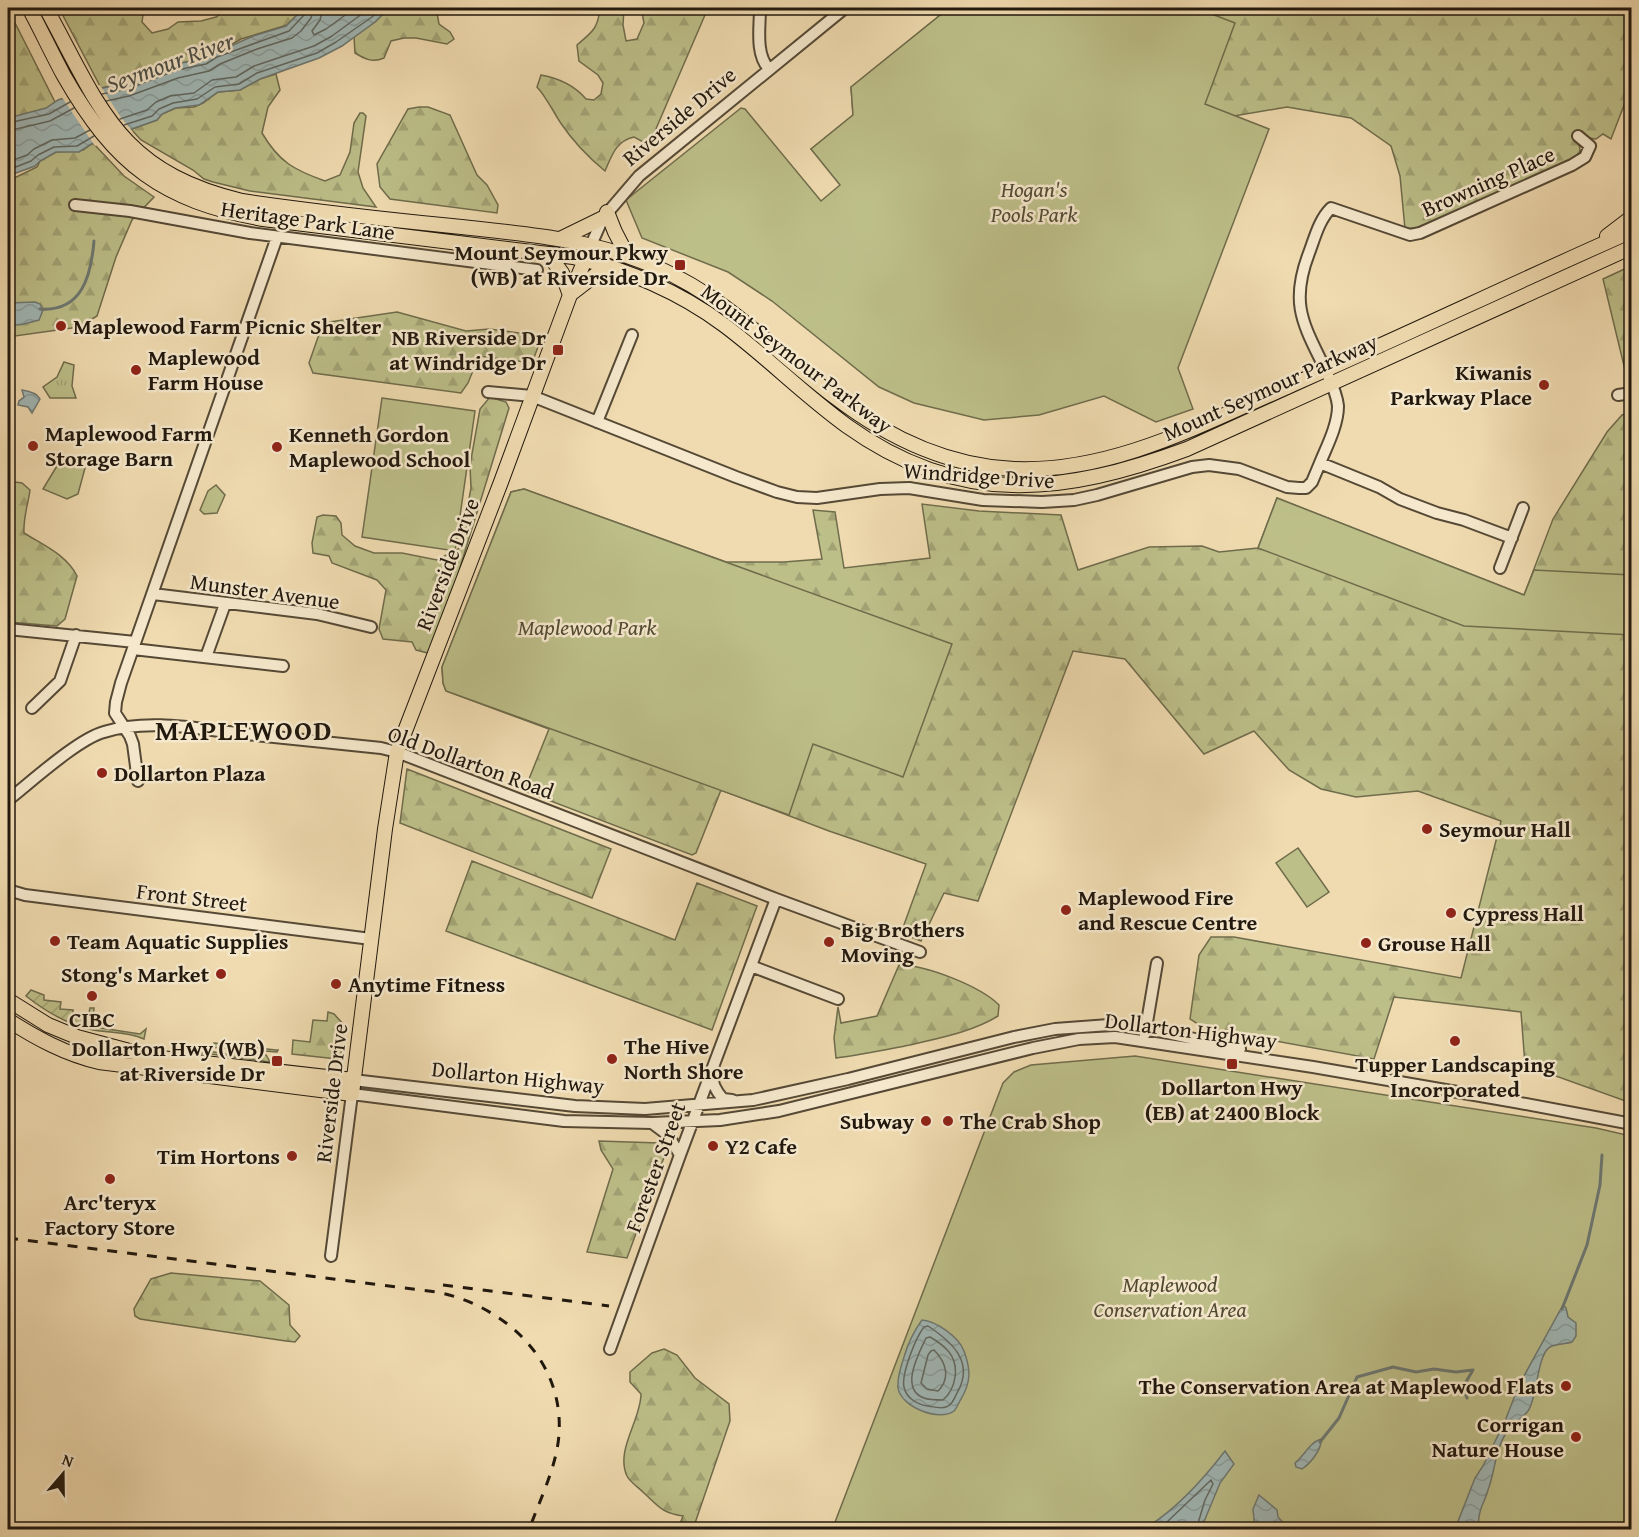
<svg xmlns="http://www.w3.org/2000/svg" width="1639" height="1537" font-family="'Gentium Book Plus',serif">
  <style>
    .grass { fill: url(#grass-tufts); stroke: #6f6c4c; stroke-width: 1.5 }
    .forest { fill: url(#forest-firs); stroke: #6f6c4c; stroke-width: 1.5 }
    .park { fill: #bdbf89; stroke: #6f6c4c; stroke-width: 1.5 }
    .garden { fill: url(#garden-furrows); stroke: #6f6c4c; stroke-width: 1.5 }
    .water { fill: url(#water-waves); stroke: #6d7873; stroke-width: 1.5 }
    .pier { fill: #f0dbb0 }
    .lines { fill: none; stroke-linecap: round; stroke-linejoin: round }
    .shore { stroke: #606862; stroke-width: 1.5 }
    .stream { stroke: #6d7873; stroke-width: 3 }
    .minor-casing { stroke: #554936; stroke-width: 14 }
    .major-casing { stroke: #21180e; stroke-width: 16 }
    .minor { stroke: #f5e8cc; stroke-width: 10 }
    .major { stroke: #f0dbb0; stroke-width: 14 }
    .rail { stroke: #21180e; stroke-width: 3; stroke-dasharray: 10 10; stroke-linecap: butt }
    .poi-dot { fill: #8f2418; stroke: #f5e8cc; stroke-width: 2 }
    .labels { text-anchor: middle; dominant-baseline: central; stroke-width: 5; stroke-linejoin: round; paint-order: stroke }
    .street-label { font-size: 22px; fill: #21180e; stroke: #f5e8cc }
    .park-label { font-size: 22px; font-style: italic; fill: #504a33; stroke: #f5e8cc }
    .poi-label { font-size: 22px; font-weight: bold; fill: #21180e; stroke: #f5e8cc; text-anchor: start }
    .water-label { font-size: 24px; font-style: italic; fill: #4d5049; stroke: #f5e8cc }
    .district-label { font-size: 28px; font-weight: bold; letter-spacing: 1.5px; fill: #21180e; stroke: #f5e8cc }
  </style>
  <defs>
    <pattern id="grass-tufts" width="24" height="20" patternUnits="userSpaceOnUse" patternTransform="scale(1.5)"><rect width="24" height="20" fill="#bdbf89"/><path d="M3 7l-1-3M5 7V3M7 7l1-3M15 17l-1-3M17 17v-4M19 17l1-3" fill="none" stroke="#a2a375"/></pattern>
    <pattern id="forest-firs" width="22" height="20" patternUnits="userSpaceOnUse" patternTransform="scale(1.5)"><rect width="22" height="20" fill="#bdbf89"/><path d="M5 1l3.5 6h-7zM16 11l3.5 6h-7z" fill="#a2a375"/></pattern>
    <pattern id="garden-furrows" width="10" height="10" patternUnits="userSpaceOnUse" patternTransform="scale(1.5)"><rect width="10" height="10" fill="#bdbf89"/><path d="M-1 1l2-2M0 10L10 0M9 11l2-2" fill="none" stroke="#a2a375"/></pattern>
    <pattern id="water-waves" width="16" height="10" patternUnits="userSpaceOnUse" patternTransform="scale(1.5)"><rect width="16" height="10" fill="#a0b8b7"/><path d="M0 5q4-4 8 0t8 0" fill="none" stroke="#8a9d9c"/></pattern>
  </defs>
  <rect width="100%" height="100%" fill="#f0dbb0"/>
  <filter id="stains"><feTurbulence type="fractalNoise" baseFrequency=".00333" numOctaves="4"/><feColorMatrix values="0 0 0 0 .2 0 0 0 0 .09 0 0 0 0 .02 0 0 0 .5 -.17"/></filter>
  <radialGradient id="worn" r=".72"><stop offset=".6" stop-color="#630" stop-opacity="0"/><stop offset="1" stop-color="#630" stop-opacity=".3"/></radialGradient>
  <path class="grass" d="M64,362L74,365L72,386L76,398H50L43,387L57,377Z
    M196,1049L226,1054L266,1055L270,1062L196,1052Z"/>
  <path class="forest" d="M59,8H148L143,15L142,22L152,33L168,29L178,22L201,21L216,17L229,8H304L287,25L241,39L222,50L215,51L205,58L177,64L125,83L101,88Z
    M389,8H440L437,13L439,24L450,32L454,39L447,44L416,38H404L391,41L384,58C372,63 365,59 355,53L354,36L375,22Z
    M600,8H624L623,25L626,41L637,39L644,23L641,8H708L649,145L634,137C616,141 612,155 605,171C588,157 572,140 560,122C552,110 547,98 537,87L541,75C558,78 575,86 586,99L594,100L601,94L603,83L598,75L579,61L577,45C592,32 598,29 600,8Z
    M949,8H1631V87L1611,139L1603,134L1596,139L1582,137L1579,143L1580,151L1576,157L1426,226L1405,229L1400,176L1391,146L1351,118L1287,107L848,182L811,149L853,115L851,87Z
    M8,9L57,106L8,122Z
    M276,74L280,90L268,107L262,133C279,162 294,170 325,181L340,175L350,152L354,123L360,113H363L366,116L358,172L363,188L376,207L250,191L213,182L204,179L193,170L141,140L131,129L157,120L162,114L176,108L194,107L203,103L218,92L240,90L260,79Z
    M419,107H428L450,115L477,175L487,185L498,205L497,213L390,199L380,187L377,164L408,109Z
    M93,143L124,176L154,197L132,220L116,257L97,316L79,327L8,337V181L37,167L40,161L56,152L83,150Z
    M1631,266V377L1626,374L1603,279Z
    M397,312L466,331L489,329L542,336L532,363L479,356L468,383L461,393L313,373L309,363L323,323Z
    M490,397L506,402L509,408L447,610L428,653L416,650L412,642L383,639L379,629L386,590L377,580L332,563L329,556L313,553L312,543L317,517L323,515L336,516L341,523L342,535L355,546L374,553H402L437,560L460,548L471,488L470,465L480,409Z
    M1631,412V1103L1525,1065L1521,1012L1394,997L1374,1059L1204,1028L1190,1019L1199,955L1211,937H1234L1461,978L1501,821L1418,791L1356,797L1321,789L1289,770L1254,731L1204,754L1125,659L1073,651L978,901L944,893L921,941L901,933L926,864L829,831L721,790L696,853L692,855L527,792L525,789L549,729L446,691L443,683L442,667L511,492L524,489L726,562H784L822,559L813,510L835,512L844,568L930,558L922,504L979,511L1061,515L1078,570L1149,547L1202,546L1219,552L1258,548L1277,498L1524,595L1553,519L1607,432L1622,415Z
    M8,481L22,483L30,490C28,505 23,518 24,533C43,545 67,555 77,576L65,619L57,626L8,622Z
    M407,769L611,849L592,898L400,823Z
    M472,861L675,940L697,883L757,906L712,1030L446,931Z
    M899,965C926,965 980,986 999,1005L998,1016C972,1032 939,1038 910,1045C884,1050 862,1055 836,1058L834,1038L838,1007L841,1023L877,1016Z
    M328,1012L334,1014L345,1026L341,1055L337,1059L292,1054L293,1040L310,1042L313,1020L327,1021Z
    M599,1141L659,1143L666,1152L627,1258L587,1252L613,1169L601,1150Z
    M171,1273L260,1281L289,1305L290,1325L300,1336L295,1342L286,1341L140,1319L135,1316L134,1309L151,1279Z
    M664,1349L677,1355L695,1378L729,1404L730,1421L693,1529H678L683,1516C662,1513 659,1507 644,1493C639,1488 630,1482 627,1476C615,1450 641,1420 641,1394L630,1382V1372L652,1353Z"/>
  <path class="park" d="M949,8H1196L1235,23L1205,104L1269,129L1178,368L1193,409L1156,422L1104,396L1039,415L984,420L914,403L879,387L772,301L728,272L642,238L626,200L741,108L745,109L821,201L840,185L811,149L853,115L851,87Z
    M382,398L475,411L455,551L362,537Z
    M60,461L85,468L78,494L67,499L43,489Z
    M216,485L225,495L217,513L204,514L200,510L208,491Z
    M524,489L952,644L903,777L813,744L789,815L446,691L443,683L442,667L511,492Z
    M1277,498L1524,595L1534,570L1631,575V635L1464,626L1258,548Z
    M1298,848L1329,892L1307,907L1276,863Z
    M1135,1056L1596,1128L1631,1136V1529L832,1530L1003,1083L1014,1072L1031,1065Z"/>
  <path class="garden" d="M31,990L44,995V1000L61,1002L60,1009L73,1010V1014L88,1017L90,1008H94L93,1019L101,1021V1028L140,1034L146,1029L144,1039C129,1032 110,1033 93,1030C69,1025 45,1011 26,996Z
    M214,1043L276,1050H278L277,1052L208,1047V1045L214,1046Z"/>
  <path class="water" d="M304,8H389L375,22L342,46L319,58L260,79L240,90L218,92L199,105L175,108L162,114L157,120L93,143L79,152H56L40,161L35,166L8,176V118L46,108L58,100L72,95L125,83L177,64L205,58L215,51L222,50L253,36L286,26Z
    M35,302L40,304L43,310L39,320L24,324L8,326V303Z
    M22,390C29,391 37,393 40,399L32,413L28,407L18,405L19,401L24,397Z
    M1563,1305L1566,1308L1568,1317L1576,1323V1336L1572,1342C1566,1344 1556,1344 1550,1347C1537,1354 1537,1400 1528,1411C1522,1419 1511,1424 1506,1433C1495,1450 1495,1472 1488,1490C1486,1498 1482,1504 1480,1512C1478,1518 1479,1524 1477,1529H1455L1475,1478L1483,1466L1505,1421L1519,1385Z
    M922,1320C936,1321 959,1337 964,1351C971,1370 971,1382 961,1399C959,1402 957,1408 954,1411C939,1422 901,1407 898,1388C897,1377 901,1367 904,1357C908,1343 914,1331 922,1320Z
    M1321,1439C1322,1449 1311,1463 1302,1469L1296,1467L1295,1463C1305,1455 1309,1443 1321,1439Z
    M1225,1451L1234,1464L1220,1483L1201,1529H1144C1176,1510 1202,1481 1225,1451Z
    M1259,1495L1277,1510L1278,1517L1289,1529H1255L1253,1509Z"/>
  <path class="pier" d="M100,85L120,116L133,132L95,146L61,96Z"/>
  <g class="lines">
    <path class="shore" d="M323,8L320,20L312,31L314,35L326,29L355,8
      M102,94L127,89L177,70L206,64L217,57L289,31L305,14L306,8
      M106,101L129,96L178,78L209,71L220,64L257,49L292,38L301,31L311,18L314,8
      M120,119L147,110L156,102L170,96L194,93L212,80L236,77L254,66L314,46L332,36L370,8
      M8,123L49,114L70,102
      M124,125L152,116L159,109L173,103L197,99L215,87L239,84L257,73L317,53L336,42L372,17L381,8
      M8,131L50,121L74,108
      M8,162L27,155L34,149L52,140L75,138L90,130
      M8,170L31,161L38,155L54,147L77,146L94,136
      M928,1326C952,1342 975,1362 957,1393C954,1399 952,1405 946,1407C941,1409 934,1407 928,1406C918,1405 906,1398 904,1387C901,1374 916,1337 924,1327Z
      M930,1337C937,1341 944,1346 949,1352C960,1366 956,1389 943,1400C937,1400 929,1400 924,1398C899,1389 919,1353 926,1338Z
      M934,1350C946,1362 951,1378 938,1391L927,1389L921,1383L928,1355L931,1351Z
      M1155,1530L1168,1521L1211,1480L1213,1484L1205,1500L1196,1530"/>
    <path class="stream" d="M40,309C82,312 91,276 94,241
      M1562,1309L1587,1245L1600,1185L1602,1155
      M1320,1442L1339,1418L1357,1377L1393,1367L1416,1372L1434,1369L1456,1372L1473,1370L1463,1387L1467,1398"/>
    <defs>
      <path id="minor" d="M760,8C760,27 755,54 769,69
        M75,205L130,211L250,233L537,270
        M591,245L603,218L639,176L845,8
        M488,392L532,396L736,477L777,492L797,497L817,498L880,489L909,488L983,500L1042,502L1074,500L1097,495L1192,467L1209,465L1239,469L1287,487L1299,488H1306L1312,482L1320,463L1379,487L1400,499L1437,513L1464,520L1512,538
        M1618,395L1632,393
        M597,422L632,335
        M1320,463C1327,446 1338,425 1338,406C1337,394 1331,382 1326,371C1304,325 1289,305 1309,253C1315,237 1319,220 1331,208L1410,235L1420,233L1572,165L1585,157L1590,146L1578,136
        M1500,568L1523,508
        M153,594L317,614L371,627
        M8,629L135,642
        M133,649L283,666
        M206,657L225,604
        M32,708L60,681L76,635
        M138,781L133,744L130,736L115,713L116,702L121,683L277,237
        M8,800C31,782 78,739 104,732C146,719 193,728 236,733C284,738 333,743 381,748L397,752L776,899L920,952
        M8,890L25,895L371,939
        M751,966L838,999
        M1145,1034L1157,963
        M711,1073C713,1084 715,1090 723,1099L732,1100
        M353,1080L575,1106L645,1109L753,1100L848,1079L1014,1037L1055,1029L1109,1025L1154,1030L1240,1049
        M652,1123L668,1135L680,1155
        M331,1256L352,1094L564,1121L652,1123L720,1120L779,1111L1033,1048L1079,1039L1115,1037L1313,1067L1515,1102L1632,1124
        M610,1349L680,1155L776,899"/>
      <path id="major" d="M29,8C41,30 52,54 64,76C115,165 162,201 263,219L573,257C626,269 680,292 724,325C767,357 804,395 847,426C960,507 1063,495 1187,449L1632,247
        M46,8C101,109 118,171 242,201C311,211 382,219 452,226C525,234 590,238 658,268C727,298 776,352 835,397C887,437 947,466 1014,469C1111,473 1200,425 1287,387C1402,337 1516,282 1632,231
        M607,212L615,232L627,255
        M1607,236L1632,217
        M562,238L603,218
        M548,254L562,273L570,295
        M572,293L607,266
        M8,1000L48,1025L77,1037L152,1057L353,1080
        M8,1020C36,1038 65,1054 99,1062L352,1094L385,829L397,752L501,482L570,295L588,253"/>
    </defs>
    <use href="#minor" class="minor-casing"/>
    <use href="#major" class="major-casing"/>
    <use href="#minor" class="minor"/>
    <use href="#major" class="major"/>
    <path class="rail" d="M8,1238L437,1292C505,1306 564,1360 559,1434C557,1466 540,1499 529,1530
      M443,1285L609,1306"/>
  </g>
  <g class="poi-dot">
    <rect x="674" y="259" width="12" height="12" rx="3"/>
    <circle cx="61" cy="326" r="6"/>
    <rect x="552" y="344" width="12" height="12" rx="3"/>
    <circle cx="136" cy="370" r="6"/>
    <circle cx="1544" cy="385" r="6"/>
    <circle cx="33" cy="446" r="6"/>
    <circle cx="277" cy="447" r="6"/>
    <circle cx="102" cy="773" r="6"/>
    <circle cx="1427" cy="829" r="6"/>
    <circle cx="1066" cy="910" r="6"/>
    <circle cx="1451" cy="913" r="6"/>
    <circle cx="55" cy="941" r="6"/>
    <circle cx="829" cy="942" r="6"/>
    <circle cx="1366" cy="943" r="6"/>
    <circle cx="221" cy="974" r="6"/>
    <circle cx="336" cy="984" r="6"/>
    <circle cx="92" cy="996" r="6"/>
    <circle cx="1455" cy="1041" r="6"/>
    <circle cx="612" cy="1059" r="6"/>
    <rect x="271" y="1055" width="12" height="12" rx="3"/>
    <rect x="1226" y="1058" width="12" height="12" rx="3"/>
    <circle cx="926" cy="1121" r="6"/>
    <circle cx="948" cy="1121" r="6"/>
    <circle cx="713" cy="1146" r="6"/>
    <circle cx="292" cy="1156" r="6"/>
    <circle cx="110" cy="1179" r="6"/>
    <circle cx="1566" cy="1386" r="6"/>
    <circle cx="1576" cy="1437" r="6"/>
  </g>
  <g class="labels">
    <g class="street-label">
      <text transform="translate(679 116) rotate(-40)">Riverside Drive</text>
      <text transform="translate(1488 181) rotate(-24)">Browning Place</text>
      <text transform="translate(308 220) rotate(8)">Heritage Park Lane</text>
      <text transform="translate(797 358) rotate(37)">Mount Seymour Parkway</text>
      <text transform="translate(1270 387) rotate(-24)">Mount Seymour Parkway</text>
      <text transform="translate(979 475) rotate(4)">Windridge Drive</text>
      <text transform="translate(447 564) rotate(-69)">Riverside Drive</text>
      <text transform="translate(265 591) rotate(8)">Munster Avenue</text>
      <text transform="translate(471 762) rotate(20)">Old Dollarton Road</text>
      <text transform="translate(192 897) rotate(7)">Front Street</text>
      <text transform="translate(1191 1030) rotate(7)">Dollarton Highway</text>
      <text transform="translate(518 1077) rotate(6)">Dollarton Highway</text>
      <text transform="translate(331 1093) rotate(-83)">Riverside Drive</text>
      <text transform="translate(655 1167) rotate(-70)">Forester Street</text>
    </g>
    <g class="park-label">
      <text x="1034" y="189">Hogan's<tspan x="1034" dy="25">Pools Park</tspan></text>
      <text x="587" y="627">Maplewood Park</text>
      <text x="1170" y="1284">Maplewood<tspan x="1170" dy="25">Conservation Area</tspan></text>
    </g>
    <g class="poi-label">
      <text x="668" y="252" text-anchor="end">Mount Seymour Pkwy<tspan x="668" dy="25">(WB) at Riverside Dr</tspan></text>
      <text x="73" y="326">Maplewood Farm Picnic Shelter</text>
      <text x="546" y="337" text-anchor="end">NB Riverside Dr<tspan x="546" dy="25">at Windridge Dr</tspan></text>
      <text x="148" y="357">Maplewood<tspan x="148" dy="25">Farm House</tspan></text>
      <text x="1532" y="372" text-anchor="end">Kiwanis<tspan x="1532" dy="25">Parkway Place</tspan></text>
      <text x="45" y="433">Maplewood Farm<tspan x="45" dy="25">Storage Barn</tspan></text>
      <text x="289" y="434">Kenneth Gordon<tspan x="289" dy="25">Maplewood School</tspan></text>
      <text x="114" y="773">Dollarton Plaza</text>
      <text x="1439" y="829">Seymour Hall</text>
      <text x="1078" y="897">Maplewood Fire<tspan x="1078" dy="25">and Rescue Centre</tspan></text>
      <text x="1463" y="913">Cypress Hall</text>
      <text x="841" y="929">Big Brothers<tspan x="841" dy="25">Moving</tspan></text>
      <text x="67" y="941">Team Aquatic Supplies</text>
      <text x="1378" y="943">Grouse Hall</text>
      <text x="209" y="974" text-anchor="end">Stong's Market</text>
      <text x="348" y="984">Anytime Fitness</text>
      <text x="92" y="1019" text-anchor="middle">CIBC</text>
      <text x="624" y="1046">The Hive<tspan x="624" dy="25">North Shore</tspan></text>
      <text x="265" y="1048" text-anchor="end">Dollarton Hwy (WB)<tspan x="265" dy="25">at Riverside Dr</tspan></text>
      <text x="1455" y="1064" text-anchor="middle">Tupper Landscaping<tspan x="1455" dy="25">Incorporated</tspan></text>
      <text x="1232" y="1087" text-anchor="middle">Dollarton Hwy<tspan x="1232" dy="25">(EB) at 2400 Block</tspan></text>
      <text x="914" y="1121" text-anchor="end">Subway</text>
      <text x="960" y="1121">The Crab Shop</text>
      <text x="725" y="1146">Y2 Cafe</text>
      <text x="280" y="1156" text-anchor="end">Tim Hortons</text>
      <text x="110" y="1202" text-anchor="middle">Arc'teryx<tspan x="110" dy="25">Factory Store</tspan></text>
      <text x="1554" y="1386" text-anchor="end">The Conservation Area at Maplewood Flats</text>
      <text x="1564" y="1424" text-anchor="end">Corrigan<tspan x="1564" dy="25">Nature House</tspan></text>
    </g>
    <g class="water-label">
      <text transform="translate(170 62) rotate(-20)">Seymour River</text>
    </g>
    <g class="district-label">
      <text x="244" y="729">MAPLEWOOD</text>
    </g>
  </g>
  <rect width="1639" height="1537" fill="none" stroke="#f0dbb0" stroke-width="30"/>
  <rect x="9" y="9" width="1621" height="1519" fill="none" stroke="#21180e" stroke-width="3"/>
  <rect x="15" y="15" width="1609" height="1507" fill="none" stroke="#21180e" stroke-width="1.5"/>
  <g transform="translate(63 1474) rotate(20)" stroke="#f5e8cc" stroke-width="4.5" paint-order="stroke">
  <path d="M0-4.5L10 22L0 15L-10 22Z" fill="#21180e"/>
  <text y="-9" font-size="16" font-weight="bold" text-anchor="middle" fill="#21180e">N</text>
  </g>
  <rect width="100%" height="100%" filter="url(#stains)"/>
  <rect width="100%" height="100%" fill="url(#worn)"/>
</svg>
